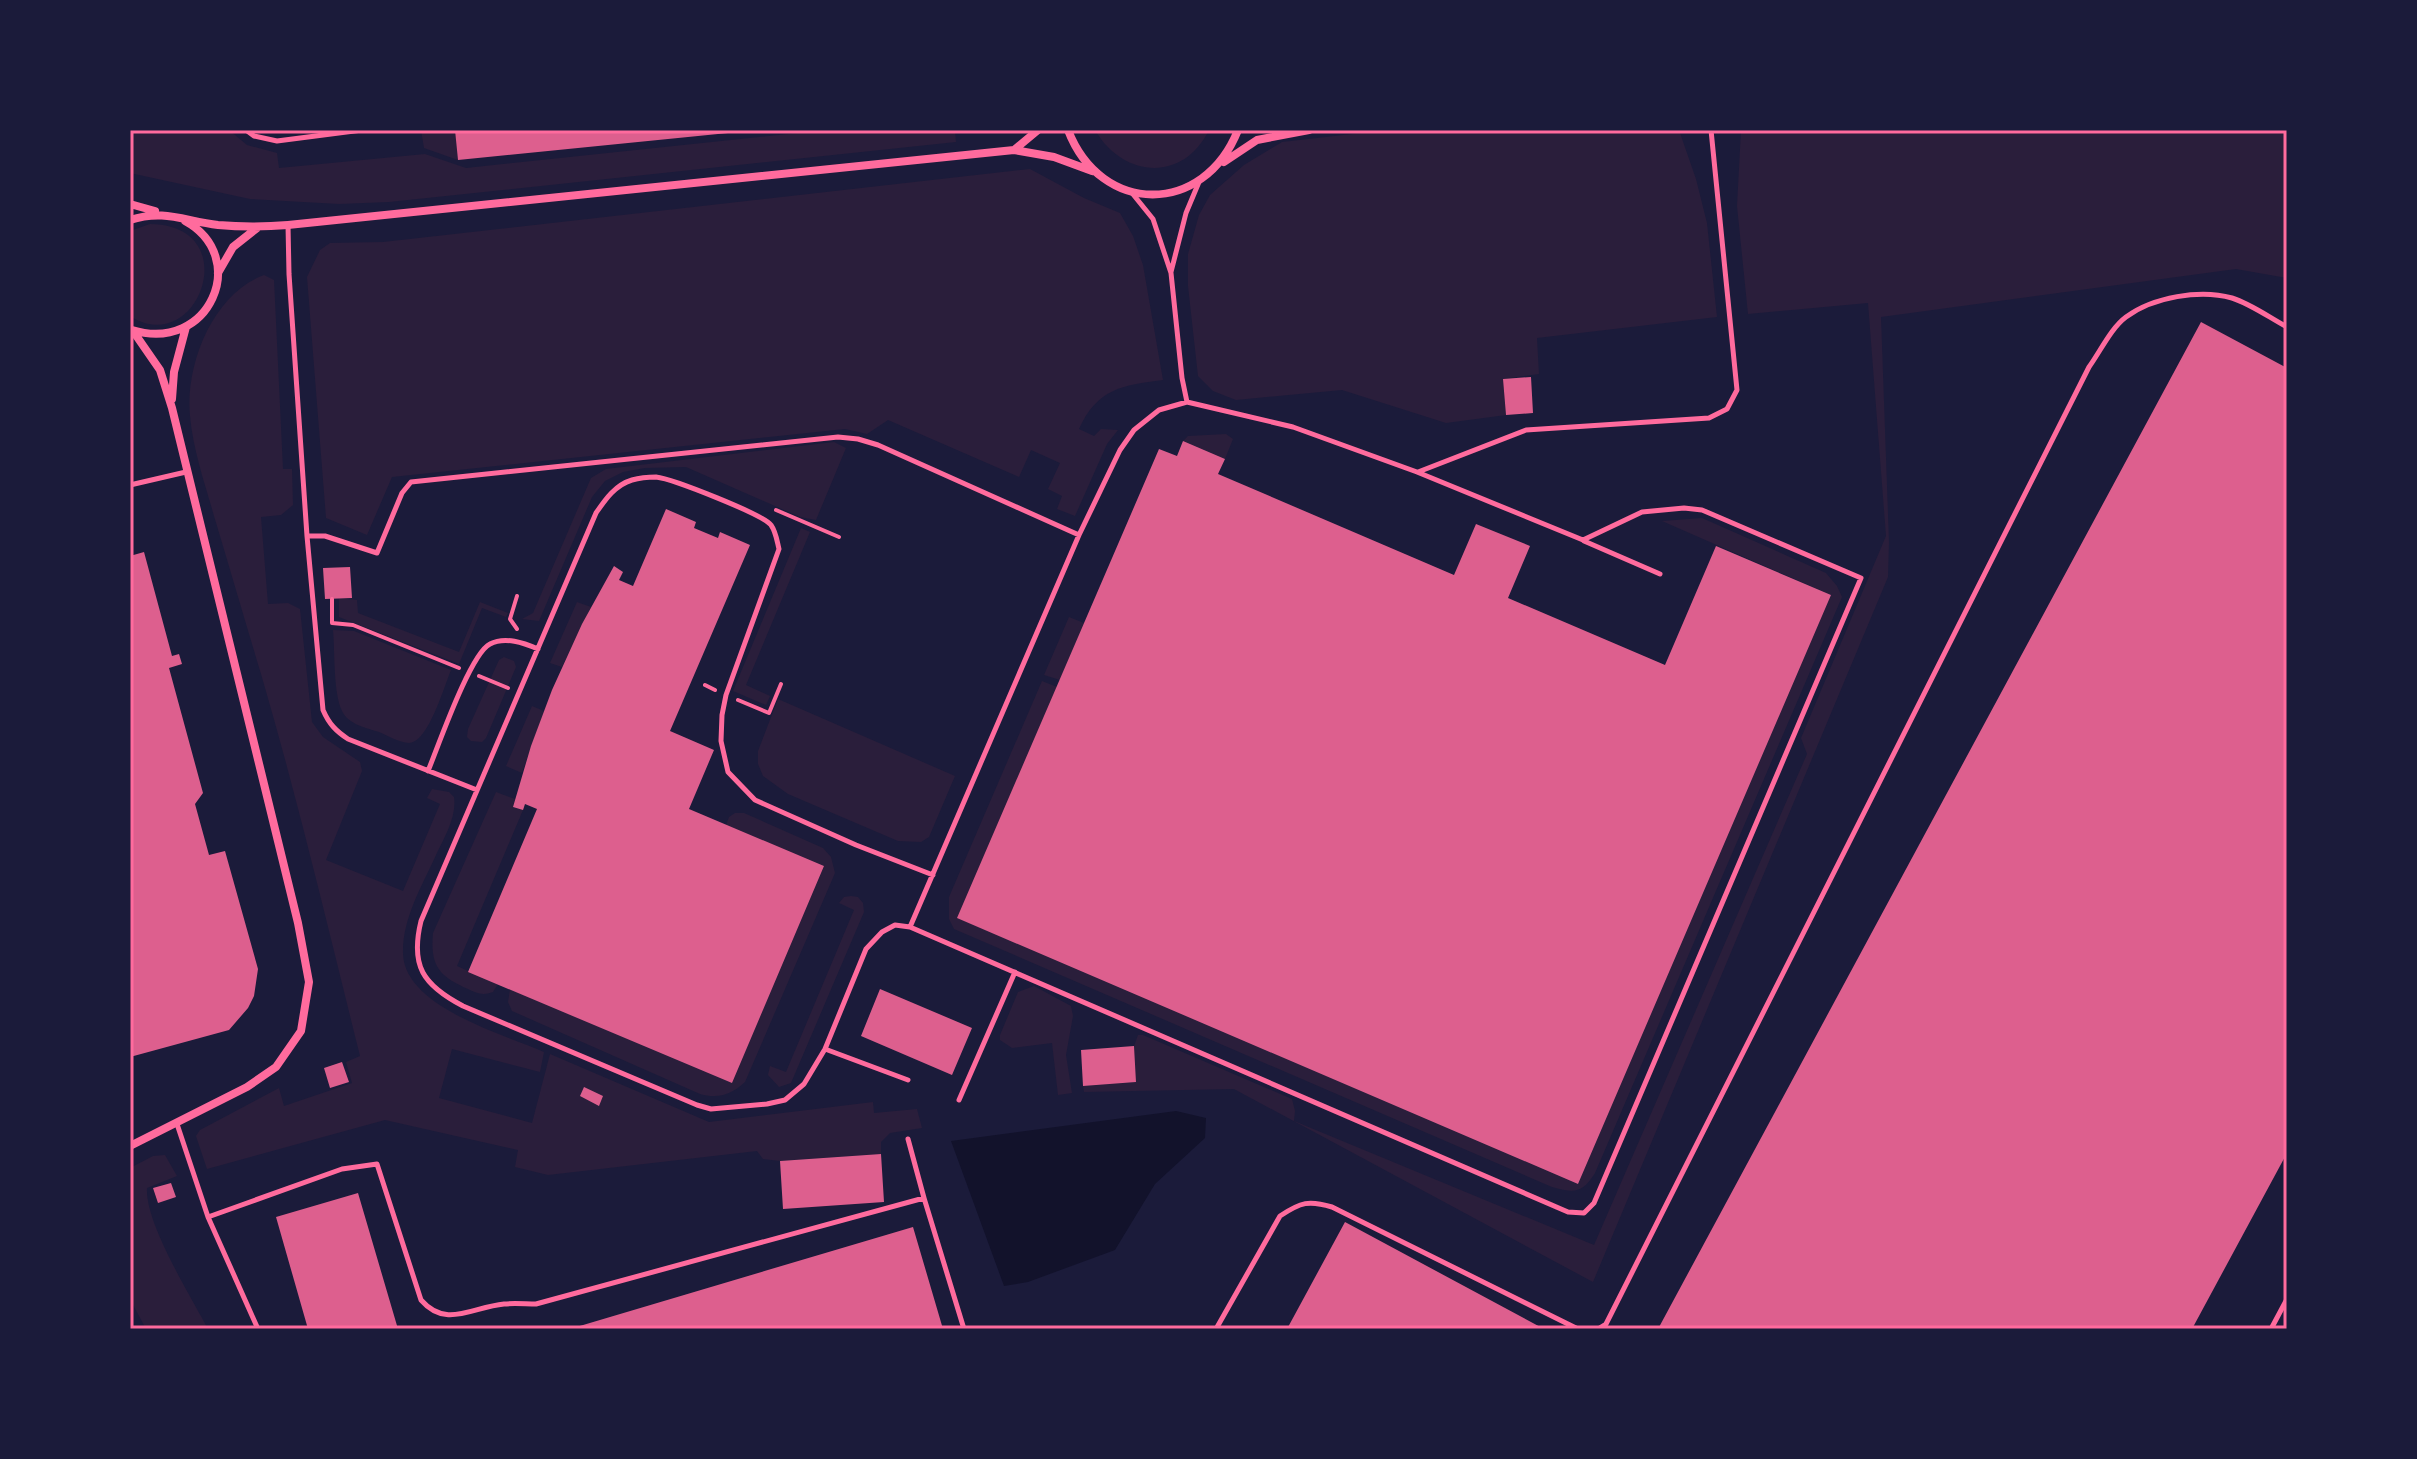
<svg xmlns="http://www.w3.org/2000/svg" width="2417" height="1459" font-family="Montserrat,sans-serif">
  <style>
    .green { fill: #2a1e3b }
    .water { fill: #12122b }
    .building { fill: #dd5f8e }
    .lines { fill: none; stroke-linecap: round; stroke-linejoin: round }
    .path { stroke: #ff6b9d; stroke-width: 4 }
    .service { stroke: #ff6b9d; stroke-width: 5 }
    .minor { stroke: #ff6b9d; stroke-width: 8 }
    .neatline { fill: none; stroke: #ff6b9d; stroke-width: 3 }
  </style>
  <rect width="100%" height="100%" fill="#1b1b3a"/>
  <path class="green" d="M130,130H229L247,145L277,153L279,168L425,154L466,168L825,130H955L956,142L389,202L339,204L250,199L130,173Z
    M421,130H455L458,160L424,148Z
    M1095,130H1209C1183,183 1123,178 1095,130Z
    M1387,130H1679L1696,179L1707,223L1717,317L1537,338L1539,374L1503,379L1506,415L1446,423L1342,390L1236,400L1213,391L1198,376L1188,286V254L1199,215L1210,195L1244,165L1282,142Z
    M1741,130H2287V278L2236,269L1881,317L1889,542L1888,577L1593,1282L1234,1089L1084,1092L1083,1086L1136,1082L1134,1046L1138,1035H1143L1292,1099L1295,1111L1294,1121L1594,1245L1807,754L1801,738L1886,536L1868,303L1748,314L1737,206Z
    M1030,169L1084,198L1120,213L1133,236L1143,265L1163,380C1122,385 1097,389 1079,429L1094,436L1101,429L1118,430L1107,444L1075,516L1057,509L1062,496L1048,489L1060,463L1031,450L1019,477L888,420L867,434L845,429L392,477L367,535L326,518L307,277L320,250L330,243L383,242Z
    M150,224C247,225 198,360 130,316V231Z
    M264,275L274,280L283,469H292L293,505L281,515L261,517L268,604L288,603L300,609L312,722L323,737L360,762L362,771L326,860L403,891L440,804L427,798L432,789L449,792L454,797C457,817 444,838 436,855C422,886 402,919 403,954C405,1007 503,1034 544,1052L540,1072L452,1049L439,1098L532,1123L550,1054L709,1122L873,1102L874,1113L917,1109L922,1128L890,1133L881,1142V1154L780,1161L763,1159L757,1151L548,1175L515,1167L518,1150L385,1120L207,1169L196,1136L200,1130L279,1088L284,1106L352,1083L346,1062L360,1056C328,928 298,800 261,674C245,621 230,569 214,516C205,484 193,450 190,416C185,364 213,294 264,275Z
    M1226,434L1233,439L1225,459L1183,441L1188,436Z
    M834,442L846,448L816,520L800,517L686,467L645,468L623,472L605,481L592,497L539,621L522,619L533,613L591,478L606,469Z
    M1702,518L1826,573L1837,586L1842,597L1595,1173C1582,1194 1574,1193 1552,1187L954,929L949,919V897L1042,681L1057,687L958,918L1578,1184L1831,595L1662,521Z
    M801,528L810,532L746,685L770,696L766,705L733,691Z
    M339,598L357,600L358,613L459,652L480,602L508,613L506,617L482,608L459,664L339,617Z
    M577,602L591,607L562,667L550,663Z
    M1069,617L1084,623L1060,680L1044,675Z
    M333,630L354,631L451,670C444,687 428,743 409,743C399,742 388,736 379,732C366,728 348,724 342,711C333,692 335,651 333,630Z
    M504,657L514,661L516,667L486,738L482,742L471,741L467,737L468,729L499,660Z
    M778,699L955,776L929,837L921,842L898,841L788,794L763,776L758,764V751Z
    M532,706L544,711L522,773L506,766Z
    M496,792L515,799L513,807L523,810L457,966L498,984L493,992C482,996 477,993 468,989C439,976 430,966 433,933Z
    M735,813H744L823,848L831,857L835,873L745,1082C731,1095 718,1099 700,1094L512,1011L508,1002L510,989L732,1083L824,866L726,825L729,817Z
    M851,896L858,897L863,903L864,912L791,1083L779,1087L768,1075L770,1066L786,1072L854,910L839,903L844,897Z
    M1034,986L1071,1006L1073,1016L1066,1055L1072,1093L1058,1095L1052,1043L1012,1048L1000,1040V1035L1018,992Z
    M165,1155L177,1176L147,1188C145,1223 190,1295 208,1329H146L130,1299V1168L153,1156Z"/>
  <path class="water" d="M1176,1111L1206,1118L1205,1138L1155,1184L1115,1250L1028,1282L1004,1286L951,1141Z"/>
  <path class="building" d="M455,130H738V132L458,160Z
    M2201,322L2287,368V1153L2192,1329H1658Z
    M1531,377L1533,413L1506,415L1503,379Z
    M1183,441L1225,459L1218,474L1454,575L1476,524L1530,546L1508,598L1665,665L1716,546L1831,595L1578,1184L957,918L1159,449L1177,456Z
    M666,509L696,522L694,528L718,538L720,532L750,545L670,731L714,750L689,809L824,866L732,1083L468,972L537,809L525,804L523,810L513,807L531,746L552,690L582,624L614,566L623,572L619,580L633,586Z
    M144,552L172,656L179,654L182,664L169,668L203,793L195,804L209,855L225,851L258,969L254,996L248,1008L229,1030L130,1057V556Z
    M350,567L352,598L325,599L323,568Z
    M880,989L972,1028L952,1075L861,1036Z
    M1134,1046L1136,1082L1083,1086L1081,1050Z
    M342,1062L349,1082L330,1088L324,1068Z
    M584,1087L603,1096L599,1106L580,1096Z
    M881,1154L884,1202L783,1209L780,1161Z
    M171,1183L176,1197L158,1203L153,1188Z
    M358,1193L398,1329H308L276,1217Z
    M1345,1222L1544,1329H1287Z
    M913,1227L943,1329H573V1328Z"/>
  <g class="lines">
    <path class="path" d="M776,510L839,537
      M332,599V623L353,625L459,668
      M517,629L510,619L517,596
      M479,676L508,688
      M705,685L715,690
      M738,700L769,713L781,684"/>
    <path class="service" d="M246,130L254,136L277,141L362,130
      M1132,193L1153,219L1171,273L1182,378L1187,402
      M288,225L289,274L307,536L323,710C329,724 336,731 348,739L477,790
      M1171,272L1186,213L1199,182
      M1418,472L1526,430L1709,418L1727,409L1737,390L1711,130
      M130,485L186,472
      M307,536H325L377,553L402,493L411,482L838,437L858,439L878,445L1079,535
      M1584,541L1660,574
      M428,771C438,747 470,654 490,644C505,636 524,643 538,649
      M910,927L1079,535L1120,450L1134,430L1159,410L1187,402L1293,427L1417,472L1583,540L1642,512L1684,508L1702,510L1861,578L1594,1203L1584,1213L1568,1212L910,927L895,925L882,932L866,949L825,1049L804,1084L785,1100L767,1104L711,1109L697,1105L463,1006C423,985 410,966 421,921L596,513C605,500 615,485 632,480C639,478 649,477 656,477C673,479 762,514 771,525C776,532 777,541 779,549L726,695L722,715L721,741L728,772L755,800L856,845L933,875
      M825,1049L908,1080
      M959,1100L1015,972
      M177,1124L208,1217
      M908,1139L924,1198
      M258,1329L208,1217L342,1169L377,1164L421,1300C446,1329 472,1307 504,1304C514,1303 526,1304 536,1304L924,1198L964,1329
      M1216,1329L1280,1216C1301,1202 1309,1200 1332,1207L1578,1329
      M1598,1329L1606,1324L2089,367C2100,352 2111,328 2126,317C2153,297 2200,289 2232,298C2251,304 2270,318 2287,327
      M2271,1329L2287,1299"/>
    <path class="minor" d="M1068,130C1101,216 1204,216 1238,130
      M1014,150L1038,130
      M1224,162L1257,140L1309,130
      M130,204L155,211
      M130,220C164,209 184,221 218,225C241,227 264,227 288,225L1014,150L1054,157L1092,171
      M218,273L233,247L257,228
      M132,330C210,354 251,257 185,221
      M172,399L174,372L186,327
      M130,1146L247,1087L276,1067L301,1031L309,982L298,923L172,408L160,370L133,331"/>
  </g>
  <rect width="2417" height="1459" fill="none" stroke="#1b1b3a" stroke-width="264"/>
  <rect x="132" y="132" width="2153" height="1195" class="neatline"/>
</svg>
